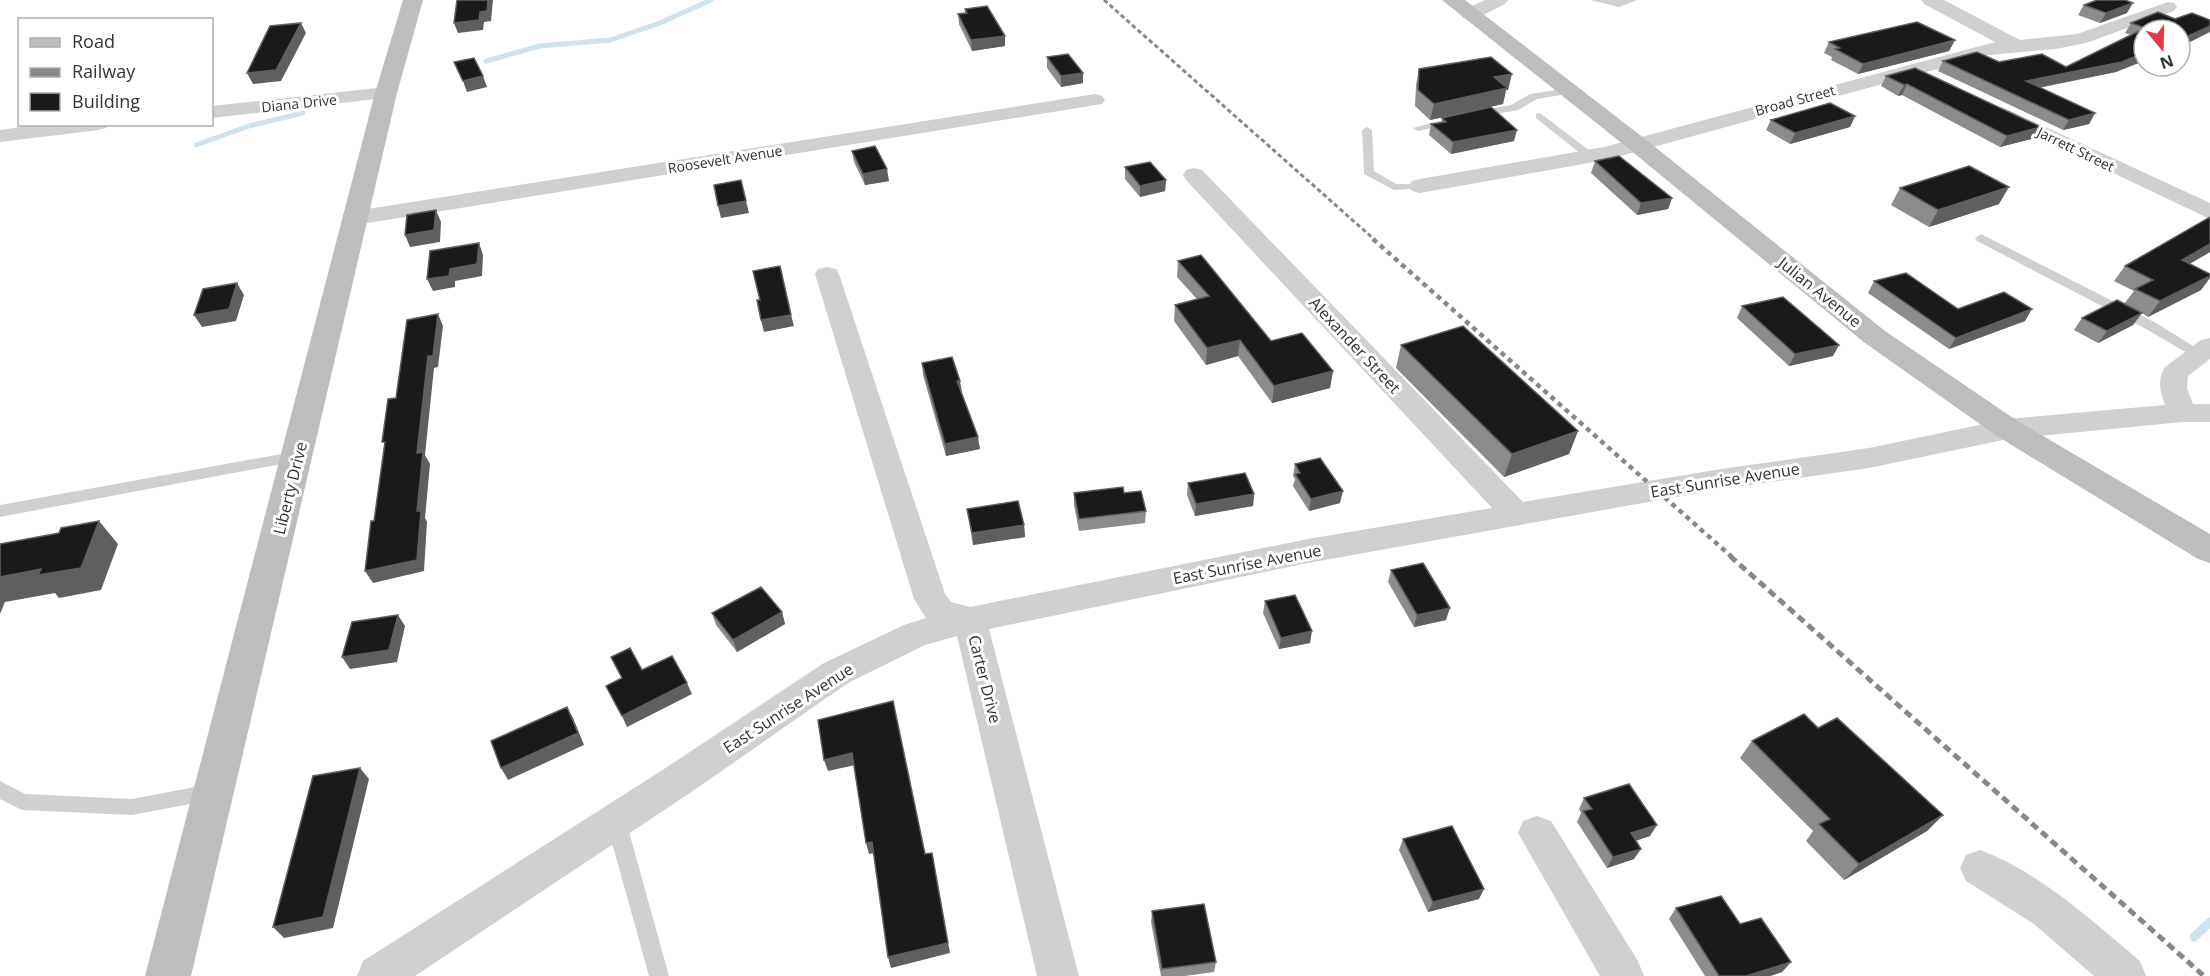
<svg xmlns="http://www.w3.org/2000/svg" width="2210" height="976" font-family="'Open Sans',sans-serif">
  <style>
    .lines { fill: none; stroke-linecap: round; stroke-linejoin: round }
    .stream-far1 { stroke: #cfe2ee; stroke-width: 5 }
    .stream { stroke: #cfe2ee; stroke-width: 9 }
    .lane { fill: #d0d0d0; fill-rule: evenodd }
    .street { fill: #d0d0d0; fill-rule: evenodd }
    .secondary { fill: #bdbdbd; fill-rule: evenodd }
    .rail-far2 { stroke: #888; stroke-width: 3; stroke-dasharray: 4.5 3; stroke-linecap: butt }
    .rail-far1 { stroke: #888; stroke-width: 4.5; stroke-dasharray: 5 4.5; stroke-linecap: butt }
    .rail { stroke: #888; stroke-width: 5; stroke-dasharray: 8 5; stroke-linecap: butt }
    .wall { fill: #8c8c8c }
    .shaded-wall { fill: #5f5f5f }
    .building { fill: #1a1a1a; stroke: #5f5f5f; stroke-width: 1.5 }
    .labels { text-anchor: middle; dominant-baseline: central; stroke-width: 6; stroke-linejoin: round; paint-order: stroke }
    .far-street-label { font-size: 14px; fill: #333; stroke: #fff }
    .street-label { font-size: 16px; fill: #333; stroke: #fff }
  </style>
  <rect width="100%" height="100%" fill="#fff"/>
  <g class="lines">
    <path class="stream-far1" d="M486,61L540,46L610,40L660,23L711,0
      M196,145L249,126L303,113"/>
    <path class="stream" d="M2194,937L2210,922"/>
    <path class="lane" d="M1591,0H1637L1619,7Z
      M1569,88L1573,89V93L1537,99L1518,110L1475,118L1470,115L1475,112L1511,105L1530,94Z
      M1540,113L1594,154V158H1586L1536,118V114Z
      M1451,118L1455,119V123L1418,131L1413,128Z
      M1367,127L1372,130L1374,171L1396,184H1424V188L1394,190L1364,174L1362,130Z
      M1981,234L2156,323L2206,354L2199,358L2194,357L2146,329L1977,241L1975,238Z
      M298,451L305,456L303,460L0,517V505Z
      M0,781L25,794L132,799L211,784L218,786L220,792L218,798L211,800L132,815L22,810L0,799Z
      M616,812L623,815L626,821L669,976H649L606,821L609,815Z"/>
    <path class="street" d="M1485,0H1508L1505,4L1477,18H1463L1461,14L1463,10Z
      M1921,0H1944L2020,40L2077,34L2168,2L2174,3L2177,7L2174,11L2086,43L2056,49L1988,55L1606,160L1420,193L1412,191L1409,186L1412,181L1420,179L1604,147L1995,42L1924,4Z
      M386,87L393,89L396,93L393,97L212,118V106Z
      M1095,94L1102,96L1105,100L1102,104L355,225L347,223L343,218L347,213L355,211Z
      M2002,107L2210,203V219L1995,117L1992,113L1995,109Z
      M42,124H109L106,128L99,130L0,142V130Z
      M1194,168L1202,170L1523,502L1721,469L1869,448L2008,419L2165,405C2160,391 2157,380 2165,367L2201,340L2210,338V359L2188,376L2187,388L2193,404H2210V422H2182L2008,439L1869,468L1721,489L1308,563L989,629L1079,976H1037L957,636L925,645L848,683L690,793L415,976H357L363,961L664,769L824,663L904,625L926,618L914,599L815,274L818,269L827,267L836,269L839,274L945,594L951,602L970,607L1308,539L1492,508L1186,180L1183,175L1186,170Z
      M1537,816L1551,821L1638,961L1644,976H1600L1518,833L1523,821Z
      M1980,850C2041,873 2091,920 2140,961L2146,976H2094L2034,924L1966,881L1960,868L1966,855Z"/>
    <path class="secondary" d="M403,0H423L397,93L191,976H145L375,93Z
      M1442,0H1465L1645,139L1885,331L2019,422L2210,534V563L2198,559L1997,436L1865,343L1629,149Z"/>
    <path class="rail-far2" d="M1104,0L1375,240"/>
    <path class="rail-far1" d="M1373,239L1732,557"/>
    <path class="rail" d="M1730,556L2204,976"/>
  </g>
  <path class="wall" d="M2084,5L2127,13L2100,23L2078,15Z
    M965,9L1005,46L972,51L959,24L958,14L965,13Z
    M2131,23L2180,30L2116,72L2039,88L2095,113L2089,124L2063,130L1938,71L1943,61L1999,62L2066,67L2131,35L2125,33Z
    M1955,40L1949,51L1858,74L1831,60L1832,57L1824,53L1829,42Z
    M1047,57L1083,83L1061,87L1047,68Z
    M1419,69L1508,90H1506L1503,104L1430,120L1415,106L1416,85Z
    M1886,76L2035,138L2000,147L1902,95L1898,96L1881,86Z
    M1855,116L1850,127L1790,144L1766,130L1771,120Z
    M1442,118L1514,141L1451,154L1429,135L1431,124L1441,123Z
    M852,151L889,181L865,185L854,162Z
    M1595,161L1672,198L1668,209L1637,215L1591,173Z
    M1125,167L1166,180L1165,191L1140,197L1125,179Z
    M1900,188L1999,204L1929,227L1891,205Z
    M2210,217V252L2189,264L2201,290L2148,317L2142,313L2133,325L2098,343L2074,330L2082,318L2124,304L2134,291L2114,281L2125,266Z
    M1178,261L1271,341L1333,371L1330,388L1272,403L1238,356L1206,365L1174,321L1175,305L1197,299L1177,277Z
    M1874,281L1958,309L2025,321L1949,349L1868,293Z
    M1742,306L1833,356L1789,366L1737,318Z
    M1401,345L1578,431L1569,454L1504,477L1396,368Z
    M922,363L962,393L980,449L946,456L923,375Z
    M1295,464L1340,503L1309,511L1293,486L1295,479L1293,476Z
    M1188,483L1254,494L1253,506L1195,516L1187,495Z
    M1074,493H1124L1146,511L1145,523L1079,531L1074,505Z
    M967,509L1024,525L1025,537L973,545Z
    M1391,570L1446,620L1414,627L1388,582Z
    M1265,601L1310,643L1279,649L1263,613Z
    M782,612L785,624L737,652L716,625L712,613Z
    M1818,728L1943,815L1927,831L1844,880L1806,841L1813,831L1740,758L1752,741Z
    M1584,798L1650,836L1636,841L1634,859L1607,868L1577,822L1581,813L1579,809Z
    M1403,839L1479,899L1428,912L1399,850Z
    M1676,908L1740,924L1791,962L1782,972L1770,976H1705L1669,919Z
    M1152,911L1216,962L1214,972L1185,976H1161L1151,922Z"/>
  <path class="shaded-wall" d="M488,0H493L491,21L484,22L483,30L458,33L454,23L480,12Z
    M2133,3L2127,13L2100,23L2106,13Z
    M301,23L306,33L281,81L253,84L247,73Z
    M2210,26V32L2180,47V40Z
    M1005,36V46L972,51L971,40Z
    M1955,40L1949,51L1858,74L1863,64Z
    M2144,53V61L2116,72L2020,91L2026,81Z
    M1083,73V83L1061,87V76Z
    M1512,74L1508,90H1506L1503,104L1430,120L1434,104L1494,77Z
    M483,76L487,87L467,92L463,81Z
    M1907,84L1902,95L1898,96L1904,85Z
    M2095,113L2089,124L2063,130L2069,120Z
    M1855,116L1850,127L1790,144L1795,133Z
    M2041,127L2035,138L2000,147L2007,136Z
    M1517,130L1514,141L1451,154L1453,142Z
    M887,169L889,181L865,185L863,174Z
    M1166,180L1165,191L1140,197V186Z
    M2009,187L1999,204L1929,227L1938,210Z
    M1672,198L1668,209L1637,215L1641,203Z
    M746,201L749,213L721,218L718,206Z
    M436,210L441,222L440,242L410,247L405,235Z
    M479,243L483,255L482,276L455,281V287L433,291L427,279L450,269Z
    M2210,244V252L2171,275L2182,260Z
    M2210,276V278L2201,290L2148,317L2160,301Z
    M237,283L244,295L236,321L202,327L194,315Z
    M2032,309L2025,321L1949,349L1956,338Z
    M2142,313L2133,325L2098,343L2107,331Z
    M438,314L443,326L438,367L434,368L425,455L430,464L425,518L427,522L424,571L373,583L365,571L417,511V453L428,356Z
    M791,315L794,326L764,332L761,320Z
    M1240,340L1238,356L1206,365L1207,348Z
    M1839,345L1833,356L1789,366L1795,354Z
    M1333,371L1330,388L1272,403L1274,386Z
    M957,381H960L962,393Z
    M1578,431L1569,454L1504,477L1512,454Z
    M978,437L980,449L946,456L945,444Z
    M1343,491L1340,503L1309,511L1311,499Z
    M1254,494L1253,506L1195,516L1196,504Z
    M99,521L118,544L101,590L59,598L55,593L5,602L0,614V577Z
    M1024,525L1025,537L973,545L972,533Z
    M1450,608L1446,620L1414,627L1417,615Z
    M782,612L785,624L737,652L733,640Z
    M398,615L405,626L397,662L350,669L342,657Z
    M1312,631L1310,643L1279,649L1281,638Z
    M687,683L692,694L627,727L622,716Z
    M567,707L573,718L584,745L508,780L501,768Z
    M852,753L855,765L828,771L824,760Z
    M360,768L369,779L333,928L284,938L273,927Z
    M1943,815L1927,831L1844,880L1859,864Z
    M1657,825L1650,836L1624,844L1631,833Z
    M872,842L875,853L869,854L866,843Z
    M1641,849L1634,859L1607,868L1613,857Z
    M934,864L950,953L891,968L888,957Z
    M1484,889L1479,899L1428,912L1433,902Z
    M1791,962L1782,972L1770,976H1746Z"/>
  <path class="building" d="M457,0H488L487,11L480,12L479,20L454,23Z
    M2097,0H2125L2133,3L2106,13L2084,5Z
    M987,6L1005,36L971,40L958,14L967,13L965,9Z
    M2158,12L2175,19L2192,13L2210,20V26L2180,40V30H2144V53L2122,62L2026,81L2095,113L2069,120L1943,61L1977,52L1999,62L2042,54L2066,67L2145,28L2131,23Z
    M1917,22L1955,40L1863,64L1835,49L1840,48L1829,42Z
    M301,23L276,70L247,73L270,26Z
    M1068,54L1083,73L1061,76L1047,57Z
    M1491,57L1512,74L1494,77L1507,88L1434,104L1418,90L1419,69Z
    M474,58L483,76L463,81L454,62Z
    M1915,68L2041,127L2007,136L1907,84L1904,85L1886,76Z
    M1830,103L1855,116L1795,133L1771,120Z
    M1491,107L1517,130L1453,142L1431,124L1446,122L1442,118Z
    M875,146L887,169L863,174L852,151Z
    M1619,156L1672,198L1641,203L1595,161Z
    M1150,162L1166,180L1140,186L1125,167Z
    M1969,166L2009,187L1938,210L1900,188Z
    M741,180L746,201L718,206L714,185Z
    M436,210L434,230L405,235L407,215Z
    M2210,217V244L2182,260L2210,274V276L2160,301L2135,289L2153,280L2125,266Z
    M479,243L477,264L450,269L449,276L427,279L430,251Z
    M1201,255L1271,341L1302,333L1333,371L1274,386L1240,340L1207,348L1175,305L1209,296L1178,261Z
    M780,266L791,315L761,320L757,300H760L753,271Z
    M1906,273L1958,309L2004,292L2032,309L1956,338L1874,281Z
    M237,283L229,309L194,315L203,289Z
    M1783,297L1839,345L1795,354L1742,306Z
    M2117,300L2142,313L2107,331L2082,318Z
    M438,314L433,356H428L417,453L423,452L417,511H421L417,560L365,571L371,521H374L385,442H382L388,399L396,398L407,320Z
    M1463,326L1578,431L1512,454L1401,345Z
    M952,357L960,381H957L978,437L945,444L922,363Z
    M1320,458L1343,491L1311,499L1295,474L1300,473L1295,464Z
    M1245,473L1254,494L1196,504L1188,483Z
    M1123,487L1124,493L1141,491L1146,511L1079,519L1074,493Z
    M1018,501L1024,525L972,533L967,509Z
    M99,521L81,568L38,575L41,569L0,577V544L59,533L61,528Z
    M1423,563L1450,608L1417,615L1391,570Z
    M761,587L782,612L733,640L712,613Z
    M1295,595L1312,631L1281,638L1265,601Z
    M398,615L389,650L342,657L352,622Z
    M630,648L642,670L672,656L687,683L622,716L606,686L622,678L611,657Z
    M893,701L925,854L932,853L948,943L888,957L872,842L866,843L852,753L824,760L818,720Z
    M567,707L578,733L501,768L491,741Z
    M1804,714L1818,728L1837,718L1943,815L1859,864L1819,824L1830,819L1752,741Z
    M360,768L323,917L273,927L313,776Z
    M1629,784L1657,825L1631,833L1641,849L1613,857L1583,811L1592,809L1584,798Z
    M1452,826L1484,889L1433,902L1403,839Z
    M1721,896L1740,924L1761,918L1791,962L1746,976H1719L1676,908Z
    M1204,904L1216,962L1162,969L1152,911Z"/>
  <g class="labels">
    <g class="far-street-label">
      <text transform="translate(1795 100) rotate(-15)">Broad Street</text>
      <text transform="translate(299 103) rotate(-6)">Diana Drive</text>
      <text transform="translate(2076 149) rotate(26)">Jarrett Street</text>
      <text transform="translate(725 159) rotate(-9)">Roosevelt Avenue</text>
    </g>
    <g class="street-label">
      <text transform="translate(1820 292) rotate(39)">Julian Avenue</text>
      <text transform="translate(1355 345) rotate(47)">Alexander Street</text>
      <text transform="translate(1725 480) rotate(-9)">East Sunrise Avenue</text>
      <text transform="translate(290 488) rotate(-76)">Liberty Drive</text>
      <text transform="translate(1247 564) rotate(-11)">East Sunrise Avenue</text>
      <text transform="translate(985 679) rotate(76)">Carter Drive</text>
      <text transform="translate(788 708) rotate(-33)">East Sunrise Avenue</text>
    </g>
  </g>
  <rect x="18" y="18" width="195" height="108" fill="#ffffff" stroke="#adadad" stroke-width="1.5"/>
  <rect x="30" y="38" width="30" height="9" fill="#bdbdbd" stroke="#adadad" stroke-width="1.5"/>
  <text x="72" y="48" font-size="18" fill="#333333">Road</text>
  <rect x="30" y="68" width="30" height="9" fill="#888888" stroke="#adadad" stroke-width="1.5"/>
  <text x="72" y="78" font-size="18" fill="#333333">Railway</text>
  <rect x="30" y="93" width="30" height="18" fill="#1a1a1a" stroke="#adadad" stroke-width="1.5"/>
  <text x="72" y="108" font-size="18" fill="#333333">Building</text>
  <g transform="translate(2162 48) rotate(161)"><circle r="28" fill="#ffffff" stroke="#adadad" stroke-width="1.5"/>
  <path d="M0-4.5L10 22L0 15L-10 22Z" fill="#e63946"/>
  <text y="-9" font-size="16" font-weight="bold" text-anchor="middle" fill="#333333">N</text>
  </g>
</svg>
